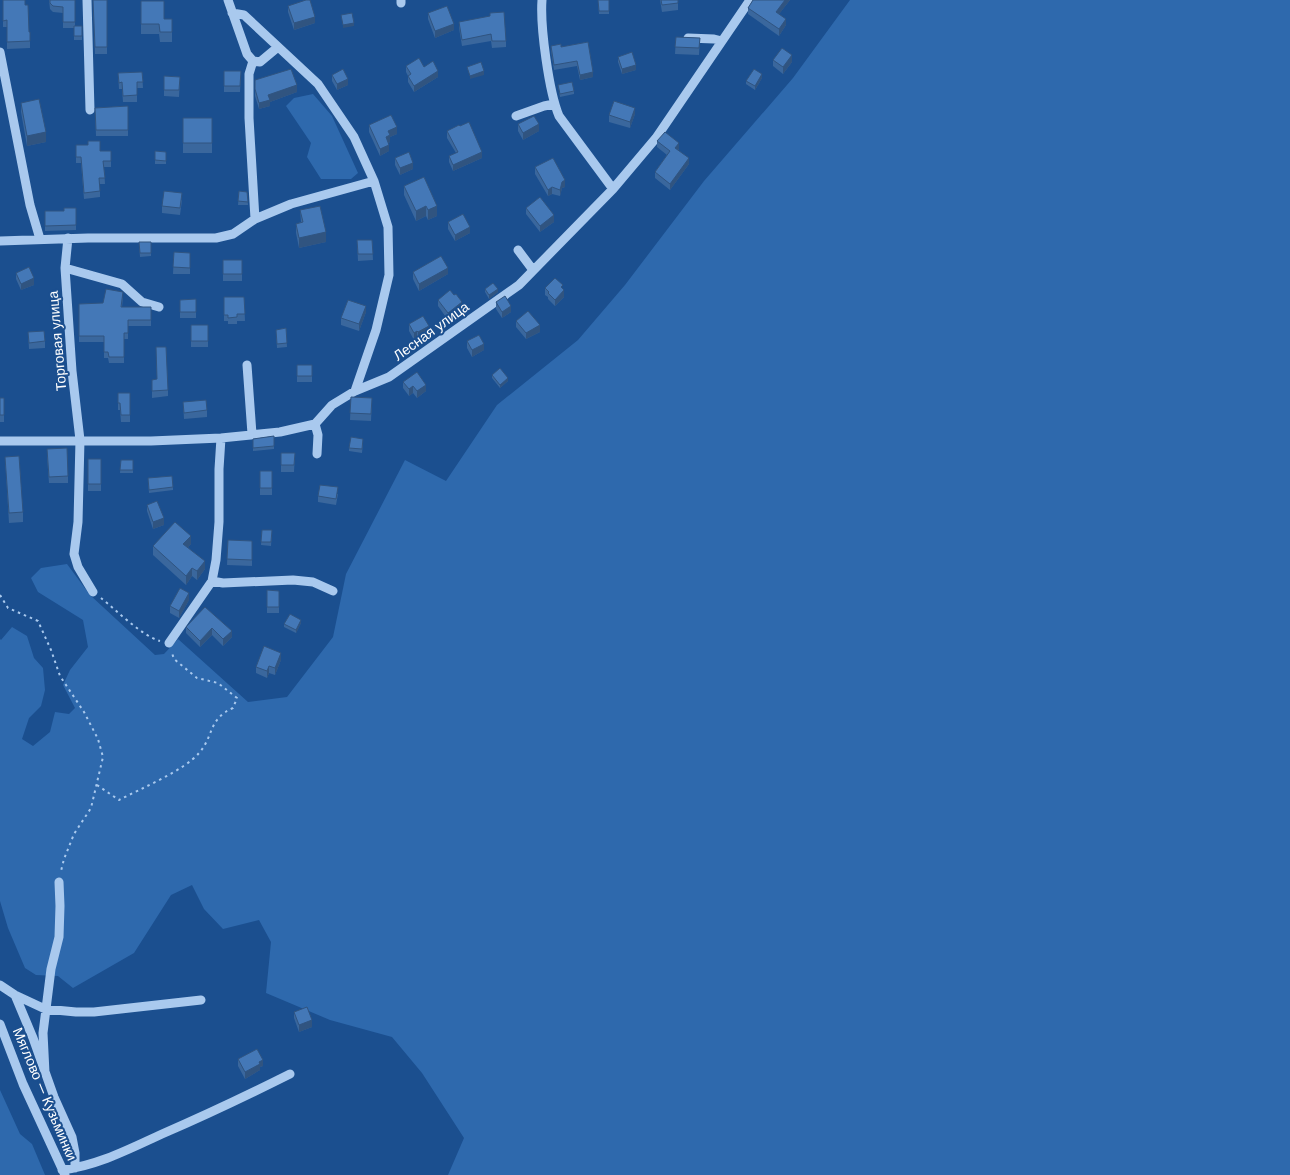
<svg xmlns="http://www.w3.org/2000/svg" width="1290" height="1175" font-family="'DM Sans',sans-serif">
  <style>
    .green { fill: #2e69ad }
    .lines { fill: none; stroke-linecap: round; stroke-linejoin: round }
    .path { stroke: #a9c9ee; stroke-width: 2; stroke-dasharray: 2.5 4; stroke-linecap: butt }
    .minor { stroke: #a9c9ee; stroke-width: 9 }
    .wall { fill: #3a679d }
    .shaded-wall { fill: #305480 }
    .building { fill: #4478b7; stroke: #305480 }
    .labels { text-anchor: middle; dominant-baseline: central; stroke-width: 4; stroke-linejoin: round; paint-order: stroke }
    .street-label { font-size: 14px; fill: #fff; stroke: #1b4f8f }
  </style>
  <rect width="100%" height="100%" fill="#1b4f8f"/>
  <path class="green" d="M850,0H1290V1175H448L464,1138L422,1073L392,1037L330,1020L266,993L271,942L259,920L223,929L204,909L192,885L171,895L134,953L73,988L58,976L36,975L25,968L8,928L0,901V639L1,640L12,627L27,636L34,658L43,668L45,690L41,706L29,718L22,739L33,746L50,732L55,712L69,714L75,708L63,685L70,670L88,647L83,620L38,592L31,578L41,568L67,564L90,595L155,655L164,654L178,639L248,702L287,697L333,637L346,574L405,460L446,481L497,405L578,340L625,285L704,181L793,78Z
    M313,94L332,116L358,173L351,179H321L307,157L311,143L286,106L294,98Z
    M0,1090L20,1134L32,1144L45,1175H0Z"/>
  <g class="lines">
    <path class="path" d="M0,595L8,608L38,621L51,650L60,676L84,712L98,739L103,757L91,808L74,834L64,859L61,871
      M101,598C116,610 142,636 160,641
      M97,785L119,800C140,789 185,770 199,753C214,736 208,719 233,708L237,698L218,683L197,678L174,659L172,653"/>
    <path class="minor" d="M87,0L90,110
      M228,0L247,54L253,61L260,62L278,47
      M401,0V3
      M542,0C540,27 549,92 559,116L613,189
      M232,13L244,15L318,84L354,137L374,181L388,227L389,275L376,330L355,391
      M688,38L714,39L722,41
      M0,52L30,205L40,239
      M253,61L249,74V118L255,219
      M516,116L544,106L554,104
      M68,238L65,268L72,371L80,440L78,522L74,554L78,567L93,592
      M0,241L88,238H216L233,234L255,219L291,204L374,181
      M518,250L533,270
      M65,268L122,284L142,302L159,307
      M247,365L252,434
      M315,424L318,435L317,454
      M0,441H151L221,438L280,432L315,424L332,405L355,391L389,377L519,285L613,189L656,138L750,0
      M212,581L223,583L293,580L313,582L333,591
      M169,643L212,581L216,560L219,522V469L221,438
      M0,985L15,995L45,1009L76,1012H94L201,1000
      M15,995L33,1038L54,1097L72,1137L75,1153V1168
      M0,1024L23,1084L65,1175
      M45,1073L43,1033L51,969L59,937L60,906L59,882
      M62,1170C99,1165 129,1149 162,1134C206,1115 248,1095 290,1074"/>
  </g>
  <path class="wall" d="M3,0L25,5L29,32H30V48L7,49V27H3Z
    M49,0H75V26H82V40H74V28H63V13L53,12L50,9Z
    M93,0H107V54H95Z
    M598,0H609V14H599Z
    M660,0H678V10L662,12Z
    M753,0H790L779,14L786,25L779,36L748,14V8Z
    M141,1L164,19H172V42H160L159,34H141Z
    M288,6L315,23L294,30L288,12Z
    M428,13L454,30L435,38L428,19Z
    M459,22L506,41V47L492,48L491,41L462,46L459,28Z
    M676,37L700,38L699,55L675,54Z
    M588,42L593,77L580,80L577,66L554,70L551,51V46L561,47Z
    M618,57L636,70L622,74L618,62Z
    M773,60L792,62L783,74L773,66Z
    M406,66L424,67L438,77L414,92L408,82V76L406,72Z
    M224,71H241L240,92H224Z
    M142,72L143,88H137V102H123L122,89H119L118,73Z
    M332,75L348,85L337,90L332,81Z
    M164,76L180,77L179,97L164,96Z
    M762,78L755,90L746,84V81Z
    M255,80L297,92L270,102V106L259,109L255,96Z
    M558,85L574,91V94L560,97Z
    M21,103L46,142L27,146L21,112Z
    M128,106V136H96L95,108Z
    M635,114L630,128L609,122V115Z
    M183,118H212V153H183Z
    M518,124L539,131L523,140L518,131Z
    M369,125L397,134L390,137V142L388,143L389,151L380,156L369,132Z
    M447,131L482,158L453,171L449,162V156L456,153L447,138Z
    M657,141L679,149L678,151L689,164L670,190L655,178V172L667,155L657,147Z
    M76,145L100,151H111V167H104L105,184H100V197L84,199L81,163H76Z
    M155,151L166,152V164H155Z
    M395,158L413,169L400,175L395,165Z
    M535,167L565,187L562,188L560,196L552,194L548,196L535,174Z
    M404,186L437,216L428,220L426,216L416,221L404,195Z
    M239,191L247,192L248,205H238Z
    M182,200L180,215L162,213V206Z
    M526,208L554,222L540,232L526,214Z
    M300,210L326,242L299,248L296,233V224L301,222Z
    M45,211L76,225V230L45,231Z
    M448,222L470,233L455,241L448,229Z
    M357,240H372L373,260L358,261Z
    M139,242H151V256L140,257Z
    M174,252L190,253V274H173Z
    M223,260H242V281H223Z
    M413,272L448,274L419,291L413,279Z
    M16,273L34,285L21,290L16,279Z
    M545,288L563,289L564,297L555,306L548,299V297L545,295Z
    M485,289L498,292L489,299L485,292Z
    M454,295L462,309L448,320L438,306V300Z
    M224,297H244L245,321H237V324H228V321H224Z
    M123,298L122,307H151V326H128V339H124V363H109L108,358H104V342H79V304L103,303Z
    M196,299V318H180V300Z
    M496,302L511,312L502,318L496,309Z
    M366,312L359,331L341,325V318Z
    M516,321L540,332L526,339L516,327Z
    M409,324L429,332L418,339L417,338L414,340L409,331Z
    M191,325H208V347H191Z
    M286,328L287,347L277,348L276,330Z
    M28,332L45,341V348L29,349Z
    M467,341L484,350L472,357L467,348Z
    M297,365H312V382H297Z
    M492,375L508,381L500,388L492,378Z
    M152,380L168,390V396L152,398Z
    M403,382L426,391L417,398L413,393L409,396L403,388Z
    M118,393H130V422H121L120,410H118Z
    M351,397L372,398L371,421L350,420Z
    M0,398H4V422H0Z
    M183,402L207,410V417L184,419Z
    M274,436V449L253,451V439Z
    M363,442L362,453L349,451V448Z
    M281,453H295L294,472H281Z
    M47,456L68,476V483H49Z
    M5,457L23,512V522L9,523Z
    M88,459H101V491H88Z
    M121,460H133V473H120Z
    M260,471H272V495H260Z
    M148,478L173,487V490L149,493Z
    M338,494L336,505L318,502V496Z
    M147,505L164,525L153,529L147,511Z
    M262,530H272L271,546L261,545Z
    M228,540L252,541V566L227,565Z
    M191,544L188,547L205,569L197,580L192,576L186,585L153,555V546Z
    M267,590L279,591V613H267Z
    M189,600L179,618L170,613V606Z
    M205,607L232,637L223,646L212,635L200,647L186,633V627Z
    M301,623L296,633L284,627V624Z
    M281,660L275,675L269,673L267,678L256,673V667Z
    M294,1012L312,1027L299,1032L294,1018Z
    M238,1059L263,1066L260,1067V1070L245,1079L238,1066Z"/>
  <path class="shaded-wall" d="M785,0H790L776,18V12Z
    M315,17V23L294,30V23Z
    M786,19V25L779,36V29Z
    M354,23V26L343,28V25Z
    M454,24V30L435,38V31Z
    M792,55V62L783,74V67Z
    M636,65V70L622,74V69Z
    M438,71V77L414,92V86Z
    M484,71V75L470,79V76Z
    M593,72V77L580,80V75Z
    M762,74V78L755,90V86Z
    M348,79V85L337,90V84Z
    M297,85V92L270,102V106L259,109V103L268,95Z
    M635,108V114L630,128V122Z
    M539,124V131L523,140V133Z
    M397,127V134L390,137V142L386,144V137L388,131Z
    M46,132V142L27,146V136Z
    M679,143V149L675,154V148Z
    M389,145V151L380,156V149Z
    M482,152V158L453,171V165Z
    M689,158V164L670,190V184Z
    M413,163V169L400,175V168Z
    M565,180V187L562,188L560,196V190L562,182Z
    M552,187V194L548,196V190Z
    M426,206V216L416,221V211Z
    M437,206V216L428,220V210Z
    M554,215V222L540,232V226Z
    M470,227V233L455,241V235Z
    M326,232V242L299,248V238Z
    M448,268V274L419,291V284Z
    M34,278V285L21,290V284Z
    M498,289V292L489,299V295Z
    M564,290V297L555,306V300Z
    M462,302V309L448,320V313Z
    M366,306V312L359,331V324Z
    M511,306V312L502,318V312Z
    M540,325V332L526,339V333Z
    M429,326V332L418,339V332Z
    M417,331V338L414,340V333Z
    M484,344V350L472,357V350Z
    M508,378V381L500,388V385Z
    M426,385V391L417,398V391Z
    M413,386V393L409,396V389Z
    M164,518V525L153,529V522Z
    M191,536V544L183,553V544Z
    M205,561V569L197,580V571Z
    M192,568V576L186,585V576Z
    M189,593V600L179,618V611Z
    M301,620V623L296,633V630Z
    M212,628V635L200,647V641Z
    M232,631V637L223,646V639Z
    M281,653V660L275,675V668Z
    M269,666V673L267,678V671Z
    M312,1020V1027L299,1032V1025Z
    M263,1060V1066L260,1067V1070L245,1079V1072Z"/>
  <path class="building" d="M3,0H25V5H28L29,32H30V41L7,42V20L3,21Z
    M50,0H75V22H63V7L53,6L50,3Z
    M93,0H107V47H95Z
    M306,0H310L315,17L294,23L288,6Z
    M598,0H609V11H599Z
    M661,0H678V3L662,5Z
    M753,0H785L776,12L786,19L779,29L748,8Z
    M141,1H164V19H172V32H160L159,24H141Z
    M447,6L454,24L435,31L428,13Z
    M504,12L506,41H492L491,34L462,40L459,22L490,16V13Z
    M352,13L354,23L343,25L341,15Z
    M74,26H82V36H74Z
    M676,37L700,38L699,48L675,47Z
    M588,42L593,72L580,75L577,61L554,65L551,46L561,44V47Z
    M782,48L792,55L783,67L773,60Z
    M632,52L636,65L622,69L618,57Z
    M419,58L424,67L433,61L438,71L414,86L408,76L411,74L406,66Z
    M481,62L484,71L470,76L467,67Z
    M291,69L297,85L268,95L270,100L259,103L255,89V80Z
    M343,69L348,79L337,84L332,75Z
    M754,69L762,74L755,86L746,81Z
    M224,71H241L240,86H224Z
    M142,72L143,82H137V95L123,96L122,82L119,83L118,73Z
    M164,76L180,77L179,90H164Z
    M572,82L574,91L560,94L558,85Z
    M39,99L46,132L27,136L21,103Z
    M614,101L635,108L630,122L609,115Z
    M128,106V130H96L95,108Z
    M391,115L397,127L388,131L390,135L386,137L389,145L380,149L369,125Z
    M534,116L539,124L523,133L518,124Z
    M183,118H212V143H183Z
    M469,122L482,152L453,165L449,156L458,152L447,131L459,125L460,126Z
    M665,132L679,143L675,148L689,158L670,184L655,172L670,151L657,141Z
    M88,141H100V151H111V161H103L105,178H99L100,191L84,193L81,157H76V145H88Z
    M155,151L166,152V161L155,160Z
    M409,152L413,163L400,168L395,158Z
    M553,158L565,180L562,182L560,190L552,187L548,190L535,167Z
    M424,177L437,206L428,210L426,206L416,211L404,186Z
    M164,191L182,193L180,208L162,206Z
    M239,191L247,192L248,202L238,201Z
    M540,197L554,215L540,226L526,208Z
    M320,206L326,232L299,238L296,224L303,222L300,210Z
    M64,208H76V225L45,226V211H64Z
    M463,214L470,227L455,235L448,222Z
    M357,240H372L373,254H358Z
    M139,242H151V253H140Z
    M174,252L190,253V268L173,267Z
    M441,256L448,268L419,284L413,272Z
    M223,260H242V274H223Z
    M29,267L34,278L21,284L16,273Z
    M555,278L563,285L561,287L564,290L555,300L548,293L549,292L545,288Z
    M493,283L498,289L489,295L485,289Z
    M106,289L123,292L121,307H151V320H128V333H124V357H109L108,352H104V336H79V304L103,303Z
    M450,290L454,295L456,294L462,302L448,313L438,300Z
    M505,296L511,306L502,312L496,302Z
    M224,297H244L245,314H237V317L228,318V315H224Z
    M196,299V312H180V300Z
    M348,300L366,306L359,324L341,318Z
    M528,311L540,325L526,333L516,321Z
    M423,316L429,326L418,332L417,331L414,333L409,324Z
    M191,325H208V341H191Z
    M286,328L287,343L277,344L276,330Z
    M44,331L45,341L29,343L28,332Z
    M479,335L484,344L472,350L467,341Z
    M156,347H166L168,390L152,391V380L157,379Z
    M297,365H312V376H297Z
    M500,368L508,378L500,385L492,375Z
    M417,372L426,385L417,391L413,386L409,389L403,382Z
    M118,393H130V415H121L120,403H118Z
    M351,397L372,398L371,414L350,413Z
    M0,398H4V415H0Z
    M206,400L207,410L184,413L183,402Z
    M274,436V446L253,448V439Z
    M351,437L363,439L362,449L349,448Z
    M67,448L68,476L49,477L47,449Z
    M281,453H295L294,465H281Z
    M19,456L23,512L9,513L5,457Z
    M88,459H101V484H88Z
    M121,460H133V470H120Z
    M260,471H272V488H260Z
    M172,476L173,487L149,490L148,478Z
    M320,485L338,487L336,499L318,496Z
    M157,501L164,518L153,522L147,505Z
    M175,522L191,536L183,544L205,561L197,571L192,568L186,576L153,546Z
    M262,530H272L271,542H261Z
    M228,540L252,541V560L227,559Z
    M180,588L189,593L179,611L170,606Z
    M267,590L279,591V607H267Z
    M205,607L232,631L223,639L212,628L200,641L186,627Z
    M290,614L301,620L296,630L284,624Z
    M264,646L281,653L275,668L269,666L267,671L256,667Z
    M307,1007L312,1020L299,1025L294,1012Z
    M257,1049L263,1060L259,1062L260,1064L245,1072L238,1059Z"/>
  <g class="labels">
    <g class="street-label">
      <text transform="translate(431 331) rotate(-36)">Лесная улица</text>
      <text transform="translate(57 341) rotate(-95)">Торговая улица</text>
      <text transform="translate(45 1094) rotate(67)">Мяглово — Кузьминки</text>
    </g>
  </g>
</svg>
